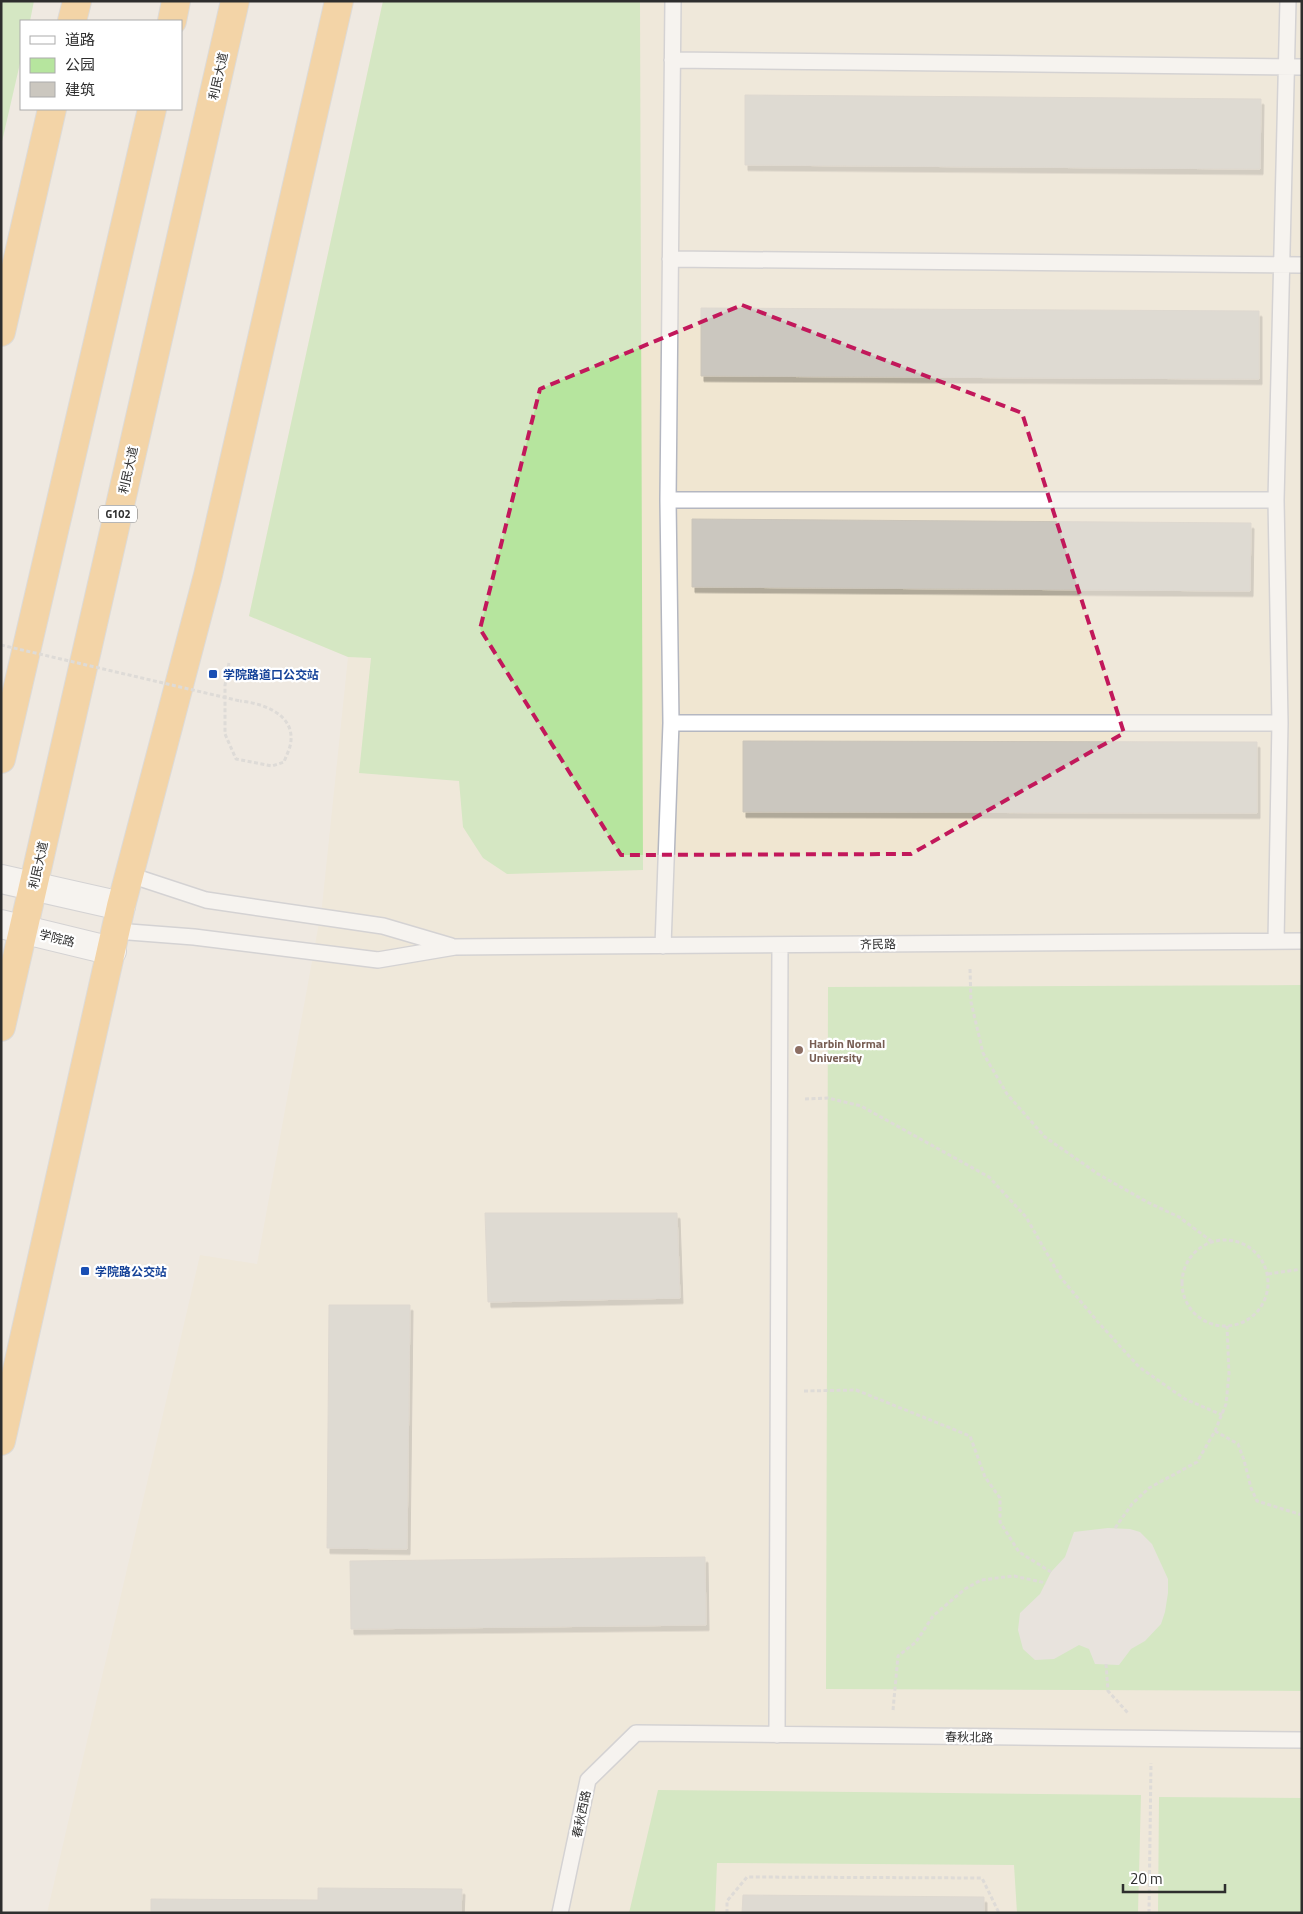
<svg xmlns="http://www.w3.org/2000/svg" width="1303" height="1914" font-family="'Titillium Web','Noto Sans SC',sans-serif">
  <style>
    .education { fill: #f0e6d1 }
    .green { fill: #b6e59e }
    .plaza { fill: #dfdcd8 }
    .building { fill: #cbc7bf; stroke: #cbc5ba; filter: url(#shadow) }
    .lines { fill: none; stroke-linecap: round; stroke-linejoin: round }
    .service-casing { stroke: #b4b7c1; stroke-width: 18 }
    .secondary-casing { stroke: #b4b7c1; stroke-width: 30 }
    .trunk-casing { stroke: #c9c9c9; stroke-width: 30 }
    .path { stroke: #c9c9c9; stroke-width: 3; stroke-dasharray: 4 2.5; stroke-linecap: butt }
    .service { stroke: #fff; stroke-width: 15 }
    .secondary { stroke: #fff; stroke-width: 28 }
    .trunk { stroke: #f8ba60; stroke-width: 28 }
    .path-bridge { stroke: #c9c9c9; stroke-width: 3; stroke-dasharray: 4 2.5; stroke-linecap: butt }
    .marked { fill: none; stroke: #c2185b; stroke-width: 4; stroke-dasharray: 10 6; stroke-linejoin: round }
    .transit-dot { fill: #1a4fb4; stroke: #fff; stroke-width: 2 }
    .education-dot { fill: #8d6e63; stroke: #fff; stroke-width: 2 }
    .labels { text-anchor: middle; dominant-baseline: central; stroke-width: 4.5; stroke-linejoin: round; paint-order: stroke }
    .shield { fill: #fff; stroke: #6d6d6d; stroke-width: 1 }
    .shield-label { font-size: 11px; font-weight: bold; fill: #2e2e2e }
    .street-label { font-size: 12px; fill: #2e2e2e; stroke: #fff }
    .transit-label { font-size: 12px; font-weight: bold; fill: #164399; stroke: #fff; text-anchor: start }
    .education-label { font-size: 12px; font-weight: bold; fill: #785e54; stroke: #fff; text-anchor: start }
  </style>
  <defs>
    <filter id="shadow"><feDropShadow dx="3" dy="5.5" stdDeviation="0" flood-color="#0004"/></filter>
  </defs>
  <rect width="100%" height="100%" fill="#efe9e1"/>
  <path class="education" d="M383,1H1302V1913H47L200,1255L257,1264L322,906L348,657L249,616Z"/>
  <path class="green" d="M1,1H34L30,21H21V59L1,146Z
    M383,1H640L643,870L507,874L483,858L463,827L459,781L359,773L371,658L348,657L249,616Z
    M1302,985V1691L826,1689L828,987Z
    M658,1790L1141,1795L1138,1913H1017L1014,1865L717,1863L715,1913H629Z
    M1159,1797L1302,1798V1913H1158Z"/>
  <path class="plaza" d="M1108,1528L1130,1529L1140,1532L1152,1544L1168,1579V1593L1165,1612L1161,1624L1145,1641L1131,1649L1119,1665L1095,1664L1089,1649L1079,1645L1054,1659L1035,1660L1023,1649L1018,1630L1020,1613L1040,1594L1051,1572L1065,1557L1074,1532Z"/>
  <path class="building" d="M745,95L1261,99L1260,169L745,165Z
    M701,308L1259,311V379L701,376Z
    M692,519L1251,523L1250,591L692,587Z
    M743,741L1257,742V813L743,812Z
    M485,1213H677L680,1298L488,1302Z
    M329,1305H410L407,1549L327,1548Z
    M705,1557L706,1625L351,1629L350,1561Z
    M318,1888L462,1889L461,1913H151V1899L318,1900Z
    M743,1895L984,1897V1913H742Z"/>
  <g class="lines">
    <defs>
      <path id="service" d="M672,60L1302,67
        M670,259L1302,265
        M668,500H1276
        M671,723H1280
        M130,875L206,900L383,926L451,946
        M116,931L194,937L378,960L455,947L1302,941
        M1276,941L1280,723L1276,500L1288,1
        M663,946L671,723L668,500L673,1
        M777,1735L780,945
        M560,1913L588,1780L636,1733L1302,1740"/>
      <path id="secondary" d="M1,879L121,906
        M1,924L112,951"/>
      <path id="trunk" d="M72,21L77,1
        M172,21L176,1
        M1,332L52,109
        M1,759L152,109
        M1,1027L235,1
        M1,1441L121,906L208,575L339,1"/>
    </defs>
    <use href="#service" class="service-casing"/>
    <use href="#secondary" class="secondary-casing"/>
    <use href="#trunk" class="trunk-casing"/>
    <path class="path" d="M229,663L225,685V734L236,759L272,766L284,762C286,756 291,747 291,740C293,713 261,703 240,701
      M970,969L971,1002L983,1053L1007,1094L1045,1137L1098,1174L1147,1202L1179,1217L1211,1241
      M805,1099L828,1098L861,1106L989,1177L1026,1217L1061,1278L1098,1322L1139,1367L1185,1399L1222,1415
      M1182 1283a43 43 0 1 1 86 0a43 43 0 1 1-86 0Z
      M1268,1274L1302,1269
      M804,1391L856,1390L970,1436L985,1477L1000,1498V1522L1019,1552L1051,1572
      M1215,1431L1238,1444L1244,1460L1251,1488L1257,1501L1302,1515
      M1115,1528L1132,1504L1149,1488L1197,1462L1215,1431L1226,1404L1229,1374L1227,1326
      M1106,1664L1108,1691L1128,1713
      M893,1710L898,1656L916,1642L933,1616L965,1589L981,1580L1014,1576L1046,1583
      M727,1913V1901L747,1877L982,1878L999,1913
      M1149,1913L1151,1763"/>
    <use href="#service" class="service"/>
    <use href="#secondary" class="secondary"/>
    <use href="#trunk" class="trunk"/>
    <path class="path-bridge" d="M1,645L240,701"/>
  </g>
  <path d="M0 0H1303V1914H0ZM742,305L1022,413L1124,733L911,854L621,855L480,629L540,389Z" fill="#efe9e1" fill-opacity=".55" fill-rule="evenodd"/>
  <path class="marked" d="M742,305L1022,413L1124,733L911,854L621,855L480,629L540,389Z"/>
  <g class="transit-dot">
    <rect x="208" y="669" width="10" height="10" rx="2.5"/>
    <rect x="80" y="1266" width="10" height="10" rx="2.5"/>
  </g>
  <circle class="education-dot" cx="799" cy="1050" r="5"/>
  <g class="labels">
    <rect class="shield" x="99" y="505.5" width="38" height="17" rx="4"/>
    <g class="shield-label">
      <text x="118" y="514">G102</text>
    </g>
    <g class="street-label">
      <text transform="translate(218 76) rotate(-77)">利民大道</text>
      <text transform="translate(128 470) rotate(-77)">利民大道</text>
      <text transform="translate(38 865) rotate(-77)">利民大道</text>
      <text transform="translate(57 938) rotate(14)">学院路</text>
      <text transform="translate(878 944) rotate(-1)">齐民路</text>
      <text transform="translate(969 1737) rotate(1)">春秋北路</text>
      <text transform="translate(581 1814) rotate(-78)">春秋西路</text>
    </g>
    <g class="transit-label">
      <text x="223" y="674">学院路道口公交站</text>
      <text x="95" y="1271">学院路公交站</text>
    </g>
    <g class="education-label">
      <text x="809" y="1043">Harbin Normal<tspan x="809" dy="14">University</tspan></text>
    </g>
  </g>
  <rect width="1303" height="1914" fill="none" stroke="#2e2e2e" stroke-width="5"/>
  <rect x="20" y="20" width="162" height="90" fill="#ffffff" stroke="#ababab"/>
  <rect x="30" y="36" width="25" height="8" fill="#ffffff" stroke="#ababab"/>
  <text x="65" y="45" font-size="15" fill="#2e2e2e">道路</text>
  <rect x="30" y="58" width="25" height="15" fill="#b6e59e" stroke="#ababab"/>
  <text x="65" y="70" font-size="15" fill="#2e2e2e">公园</text>
  <rect x="30" y="82" width="25" height="15" fill="#cbc7bf" stroke="#ababab"/>
  <text x="65" y="95" font-size="15" fill="#2e2e2e">建筑</text>
  <path d="M1123 1884v8h102v-8" fill="none" stroke="#2e2e2e" stroke-width="2.5"/>
  <text x="1130" y="1884" font-size="15" fill="#2e2e2e" stroke="#ffffff" stroke-width="4" paint-order="stroke">20 m</text>
</svg>
